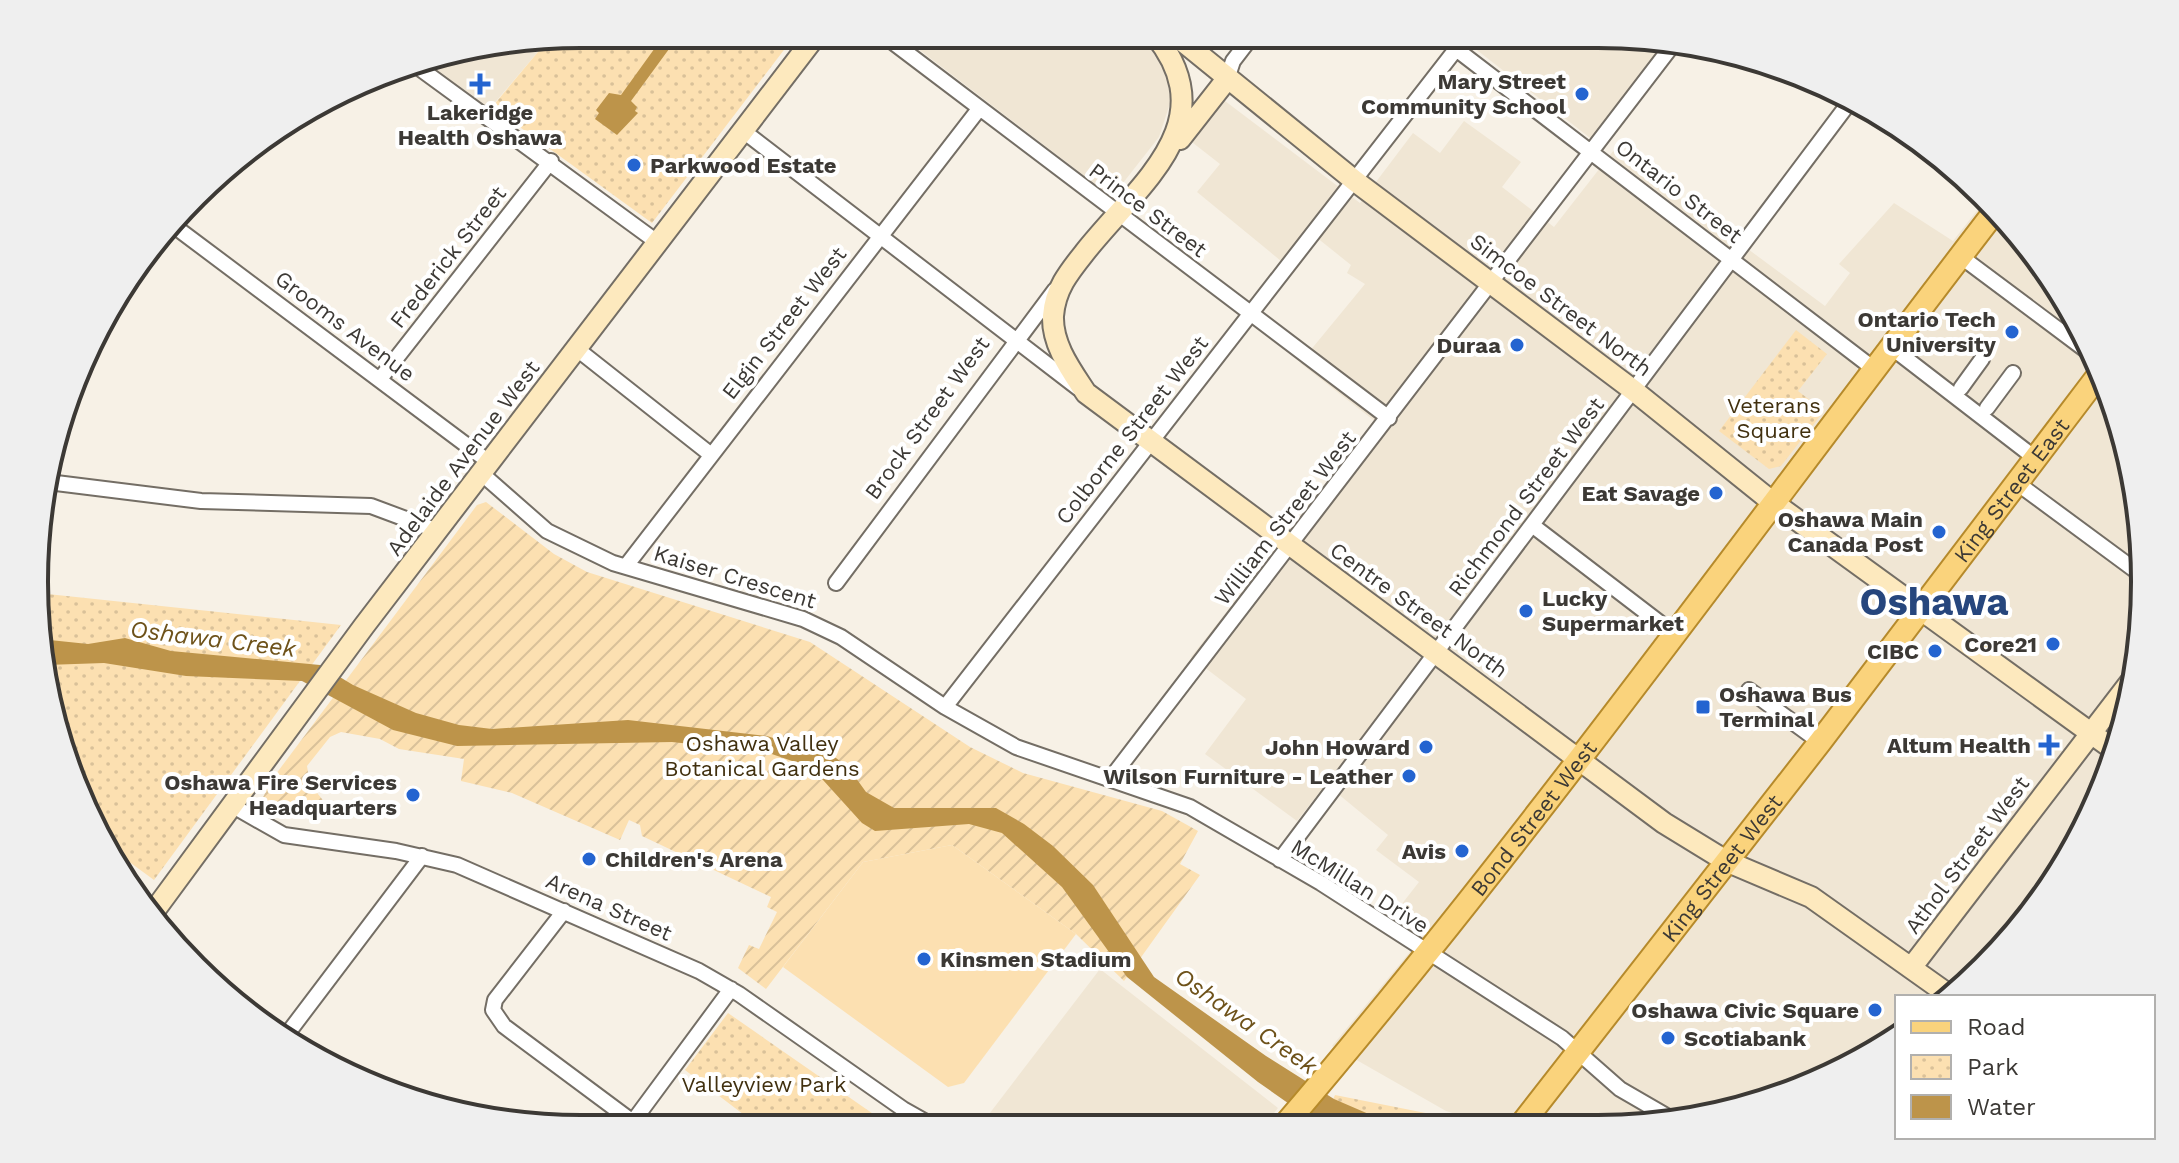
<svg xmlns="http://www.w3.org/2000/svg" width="2179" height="1163" font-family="'Work Sans',sans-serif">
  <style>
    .built { fill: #f0e6d4 }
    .park { fill: url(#park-dots) }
    .garden { fill: url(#garden-furrows) }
    .pitch { fill: #fce0b1 }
    .water { fill: #bd944a }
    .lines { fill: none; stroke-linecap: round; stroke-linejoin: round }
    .street-casing { stroke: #746e65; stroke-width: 18 }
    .secondary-casing { stroke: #746e65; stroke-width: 24 }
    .primary-casing { stroke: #b68a2b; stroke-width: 26 }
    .street { stroke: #fff; stroke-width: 14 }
    .secondary { stroke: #fde9be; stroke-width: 20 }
    .primary { stroke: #fad37c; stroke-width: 22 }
    .poi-dot { fill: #2464d0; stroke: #fff; stroke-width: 3 }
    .labels { text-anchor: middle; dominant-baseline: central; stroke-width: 8; stroke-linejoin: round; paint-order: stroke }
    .poi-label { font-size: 22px; font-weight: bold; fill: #3c3935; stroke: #fff; text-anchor: end }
    .street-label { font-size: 22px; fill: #3c3935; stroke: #fff }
    .park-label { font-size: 22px; fill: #41300f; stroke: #fff }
    .water-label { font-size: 24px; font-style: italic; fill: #6e521a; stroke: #fff }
    .town-label { font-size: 38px; font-weight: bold; fill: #26467d; stroke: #fff }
    .rim { fill: none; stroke: #3c3935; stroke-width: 4 }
  </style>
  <defs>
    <pattern id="park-dots" width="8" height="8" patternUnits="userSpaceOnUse" patternTransform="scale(2)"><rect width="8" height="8" fill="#fce0b1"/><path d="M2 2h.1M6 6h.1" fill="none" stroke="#d9c199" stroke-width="1.8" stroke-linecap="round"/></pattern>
    <pattern id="garden-furrows" width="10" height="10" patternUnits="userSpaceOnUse" patternTransform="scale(2)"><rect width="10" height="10" fill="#fce0b1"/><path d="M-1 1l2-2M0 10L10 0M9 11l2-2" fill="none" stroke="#d9c199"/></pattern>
  </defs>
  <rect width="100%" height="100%" fill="#f7f1e6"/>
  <path class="built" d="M921,34L1137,35L1148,43L1175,88L1159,137L1112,197L913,45Z
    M1483,35H1633L1671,41L1594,141L1473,47Z
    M548,40L487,112L418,61Z
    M1225,101L1360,203L1413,133L1440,153L1464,121L1521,162L1502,187L1554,227L1614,150L1825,306L1850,273L1839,264L1894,203L1953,241L1986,199L2032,248L2088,339L2126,439L2144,545L2140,653L2116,757L2072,855L2009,943L1947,997H1897V1039L1807,1087L1669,1124L1490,1125L1446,1111L1332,1046L1423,936L1394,914L1419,882L1376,850L1388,835L1326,784L1297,821L1205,754L1246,699L1191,657L1376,422L1300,363L1365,284L1347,273L1351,265L1306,229L1281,261L1197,192L1220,164L1188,139Z
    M1100,969L1278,1108L1264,1126H995L983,1122Z"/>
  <path class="park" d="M582,34H796L652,223L492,107L548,40Z
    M1796,330L1827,354L1798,391L1824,411L1781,466L1769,469L1719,431Z
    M38,593L341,625L154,880L113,850L76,791L35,618Z
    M728,1013L892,1127H760L685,1070Z
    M1335,1095L1486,1125H1322Z"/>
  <path class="garden" d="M486,502L554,554L587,572L810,642L970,747L1023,773L1162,811L1198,831L1180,864L1200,875L1124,981L1076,934L952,845L863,862L766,989L738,968L749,945L759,949L777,912L767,907L771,897L642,836L640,825L629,820L620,840L512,793L461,781L464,759L399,749L380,739L341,732L330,737L307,766L310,784L338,819L284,814L260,803L273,778L477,505Z"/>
  <path class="pitch" d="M952,845L1076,934L964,1083L948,1087L783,967L863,862Z"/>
  <path class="water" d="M665,34H680L631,101L637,107L635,111L638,113L617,135L595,119L599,113L596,110L609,93L621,95Z
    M125,638L171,651L320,665L353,685L416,713L459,725L492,729L628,720L767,736L836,758L848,767L866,792L894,808H996L1024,824L1053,846L1093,885L1154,977L1266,1056L1334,1099L1371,1115L1429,1125H1323L1315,1122L1258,1082L1127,977L1062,887L1002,833L969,824L875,831L862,823L823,780L795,762L766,752L672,742L457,746L393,730L302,681L186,676L104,663L46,665L40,639L88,644Z"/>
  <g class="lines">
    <defs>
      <path id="street" d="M882,34L1389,418
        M1456,49L1874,369
        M411,62L657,242
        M1227,79L1233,61L1253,35
        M742,130L1078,388
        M174,226L489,462
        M1960,256L2095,357
        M1891,347L2035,458
        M577,349L710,454
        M380,379L551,161
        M1961,388L1982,359
        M1987,408L2013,373
        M481,473L547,531L613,563L803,619L841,637L945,707L1016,747L1190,807L1321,883L1562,1038L1620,1089L1677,1122
        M48,482L201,501L371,506L438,531
        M2017,483L2143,576
        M1532,525L1673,633
        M626,566L979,109
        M836,583L1055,290
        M1749,690L1820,742
        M945,707L1467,35
        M1111,778L1675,42
        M233,806L284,835L396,851L457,865L699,971L739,994L903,1109L935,1127
        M1280,860L1852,99
        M564,911L495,1000L493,1010L504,1026L641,1128
        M285,1037L422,856
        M286,1038L313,1058
        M629,1127L731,989"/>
      <path id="secondary" d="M1155,35C1226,123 1139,184 1085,252C1069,272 1055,289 1053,316C1052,345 1071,370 1086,393L1664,823L1726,861L1811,897L1949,995
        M1175,35L1355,181L1633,390L1771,501L2117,752
        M1180,139L1227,79
        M152,914L364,626L817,34
        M1911,968L2135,676"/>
      <g id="primary">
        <path id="s1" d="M1521,1125L1820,742L2101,372"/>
        <path id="s2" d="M1284,1126C1535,832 1760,516 1996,210"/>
      </g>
    </defs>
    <use href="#street" class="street-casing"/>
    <use href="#secondary" class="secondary-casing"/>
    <use href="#primary" class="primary-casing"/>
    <use href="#street" class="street"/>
    <use href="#secondary" class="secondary"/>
    <use href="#primary" class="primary"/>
  </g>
  <g class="poi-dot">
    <path d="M476 72h8v8h8v8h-8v8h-8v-8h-8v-8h8z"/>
    <circle cx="1582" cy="94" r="8"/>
    <circle cx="634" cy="165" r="8"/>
    <circle cx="2012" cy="332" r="8"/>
    <circle cx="1517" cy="345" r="8"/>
    <circle cx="1716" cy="493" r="8"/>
    <circle cx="1939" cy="532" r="8"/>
    <circle cx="1526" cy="611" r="8"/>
    <circle cx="2053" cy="644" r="8"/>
    <circle cx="1935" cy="651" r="8"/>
    <rect x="1695" y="699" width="16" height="16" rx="4"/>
    <path d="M2045 733h8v8h8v8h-8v8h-8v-8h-8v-8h8z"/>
    <circle cx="1426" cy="747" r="8"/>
    <circle cx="1409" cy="776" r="8"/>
    <circle cx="413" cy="795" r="8"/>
    <circle cx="1462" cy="851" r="8"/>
    <circle cx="589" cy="859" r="8"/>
    <circle cx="924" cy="959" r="8"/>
    <circle cx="1875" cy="1010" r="8"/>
    <circle cx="1668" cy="1038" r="8"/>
  </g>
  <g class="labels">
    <g class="poi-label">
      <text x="1566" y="81">Mary Street<tspan x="1566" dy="25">Community School</tspan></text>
      <text x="480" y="112" text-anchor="middle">Lakeridge<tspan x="480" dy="25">Health Oshawa</tspan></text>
      <text x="650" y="165" text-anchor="start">Parkwood Estate</text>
      <text x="1996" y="319">Ontario Tech<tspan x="1996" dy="25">University</tspan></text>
      <text x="1501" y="345">Duraa</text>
      <text x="1700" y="493">Eat Savage</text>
      <text x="1923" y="519">Oshawa Main<tspan x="1923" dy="25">Canada Post</tspan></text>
      <text x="1542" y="598" text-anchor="start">Lucky<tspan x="1542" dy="25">Supermarket</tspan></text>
      <text x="2037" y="644">Core21</text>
      <text x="1919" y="651">CIBC</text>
      <text x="1719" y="694" text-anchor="start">Oshawa Bus<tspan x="1719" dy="25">Terminal</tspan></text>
      <text x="2031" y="745">Altum Health</text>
      <text x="1410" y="747">John Howard</text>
      <text x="1393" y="776">Wilson Furniture - Leather</text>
      <text x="397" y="782">Oshawa Fire Services<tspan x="397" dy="25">Headquarters</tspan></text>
      <text x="1446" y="851">Avis</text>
      <text x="605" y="859" text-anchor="start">Children's Arena</text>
      <text x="940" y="959" text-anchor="start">Kinsmen Stadium</text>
      <text x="1859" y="1010">Oshawa Civic Square</text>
      <text x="1684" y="1038" text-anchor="start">Scotiabank</text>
    </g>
    <g class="street-label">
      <text transform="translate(1679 191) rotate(38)">Ontario Street</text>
      <text transform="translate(1148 210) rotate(37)">Prince Street</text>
      <text transform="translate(448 257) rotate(-52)">Frederick Street</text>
      <text transform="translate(1561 305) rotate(37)">Simcoe Street North</text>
      <text transform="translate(784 323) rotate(-52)">Elgin Street West</text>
      <text transform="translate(345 326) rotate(37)">Grooms Avenue</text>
      <text transform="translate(927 418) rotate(-54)">Brock Street West</text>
      <text transform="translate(1132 430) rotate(-52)">Colborne Street West</text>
      <text transform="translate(463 458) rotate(-53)">Adelaide Avenue West</text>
      <text stroke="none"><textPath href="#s1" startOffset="802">King Street East</textPath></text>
      <text transform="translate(1526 497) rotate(-53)">Richmond Street West</text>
      <text transform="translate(1285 518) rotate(-52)">William Street West</text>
      <text transform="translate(735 577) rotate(17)">Kaiser Crescent</text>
      <text transform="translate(1419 610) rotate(36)">Centre Street North</text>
      <text stroke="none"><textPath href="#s2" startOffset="396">Bond Street West</textPath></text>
      <text transform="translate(1967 855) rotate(-53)">Athol Street West</text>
      <text stroke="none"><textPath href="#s1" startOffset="326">King Street West</textPath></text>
      <text transform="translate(1360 886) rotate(32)">McMillan Drive</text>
      <text transform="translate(609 907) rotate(24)">Arena Street</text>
    </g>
    <g class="park-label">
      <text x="1774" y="405">Veterans<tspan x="1774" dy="25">Square</tspan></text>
      <text x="762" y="743">Oshawa Valley<tspan x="762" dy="25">Botanical Gardens</tspan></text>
      <text x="764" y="1084">Valleyview Park</text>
    </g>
    <g class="water-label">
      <text transform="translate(213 639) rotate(7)">Oshawa Creek</text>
      <text transform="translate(1246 1021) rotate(35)">Oshawa Creek</text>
    </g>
    <g class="town-label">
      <text x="1934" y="602">Oshawa</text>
    </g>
  </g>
  <path d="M0 0H2179V1163H0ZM581 48H1598A533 533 0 0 1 2131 581V582A533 533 0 0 1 1598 1115H581A533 533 0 0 1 48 582V581A533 533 0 0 1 581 48Z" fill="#efefef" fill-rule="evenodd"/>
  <path class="rim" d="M581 48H1598A533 533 0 0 1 2131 581V582A533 533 0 0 1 1598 1115H581A533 533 0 0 1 48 582V581A533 533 0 0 1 581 48Z"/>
  <rect x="1895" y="995" width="260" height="144" fill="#ffffff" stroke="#b1b0ae" stroke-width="2"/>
  <rect x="1911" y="1021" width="40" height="12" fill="#fad37c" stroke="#b1b0ae" stroke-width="2"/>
  <text x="1967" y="1035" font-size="24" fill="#3c3935">Road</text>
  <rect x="1911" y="1055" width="40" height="24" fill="url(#park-dots)" stroke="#b1b0ae" stroke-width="2"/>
  <text x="1967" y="1075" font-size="24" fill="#3c3935">Park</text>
  <rect x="1911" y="1095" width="40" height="24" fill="#bd944a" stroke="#b1b0ae" stroke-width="2"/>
  <text x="1967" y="1115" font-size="24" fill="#3c3935">Water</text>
</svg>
